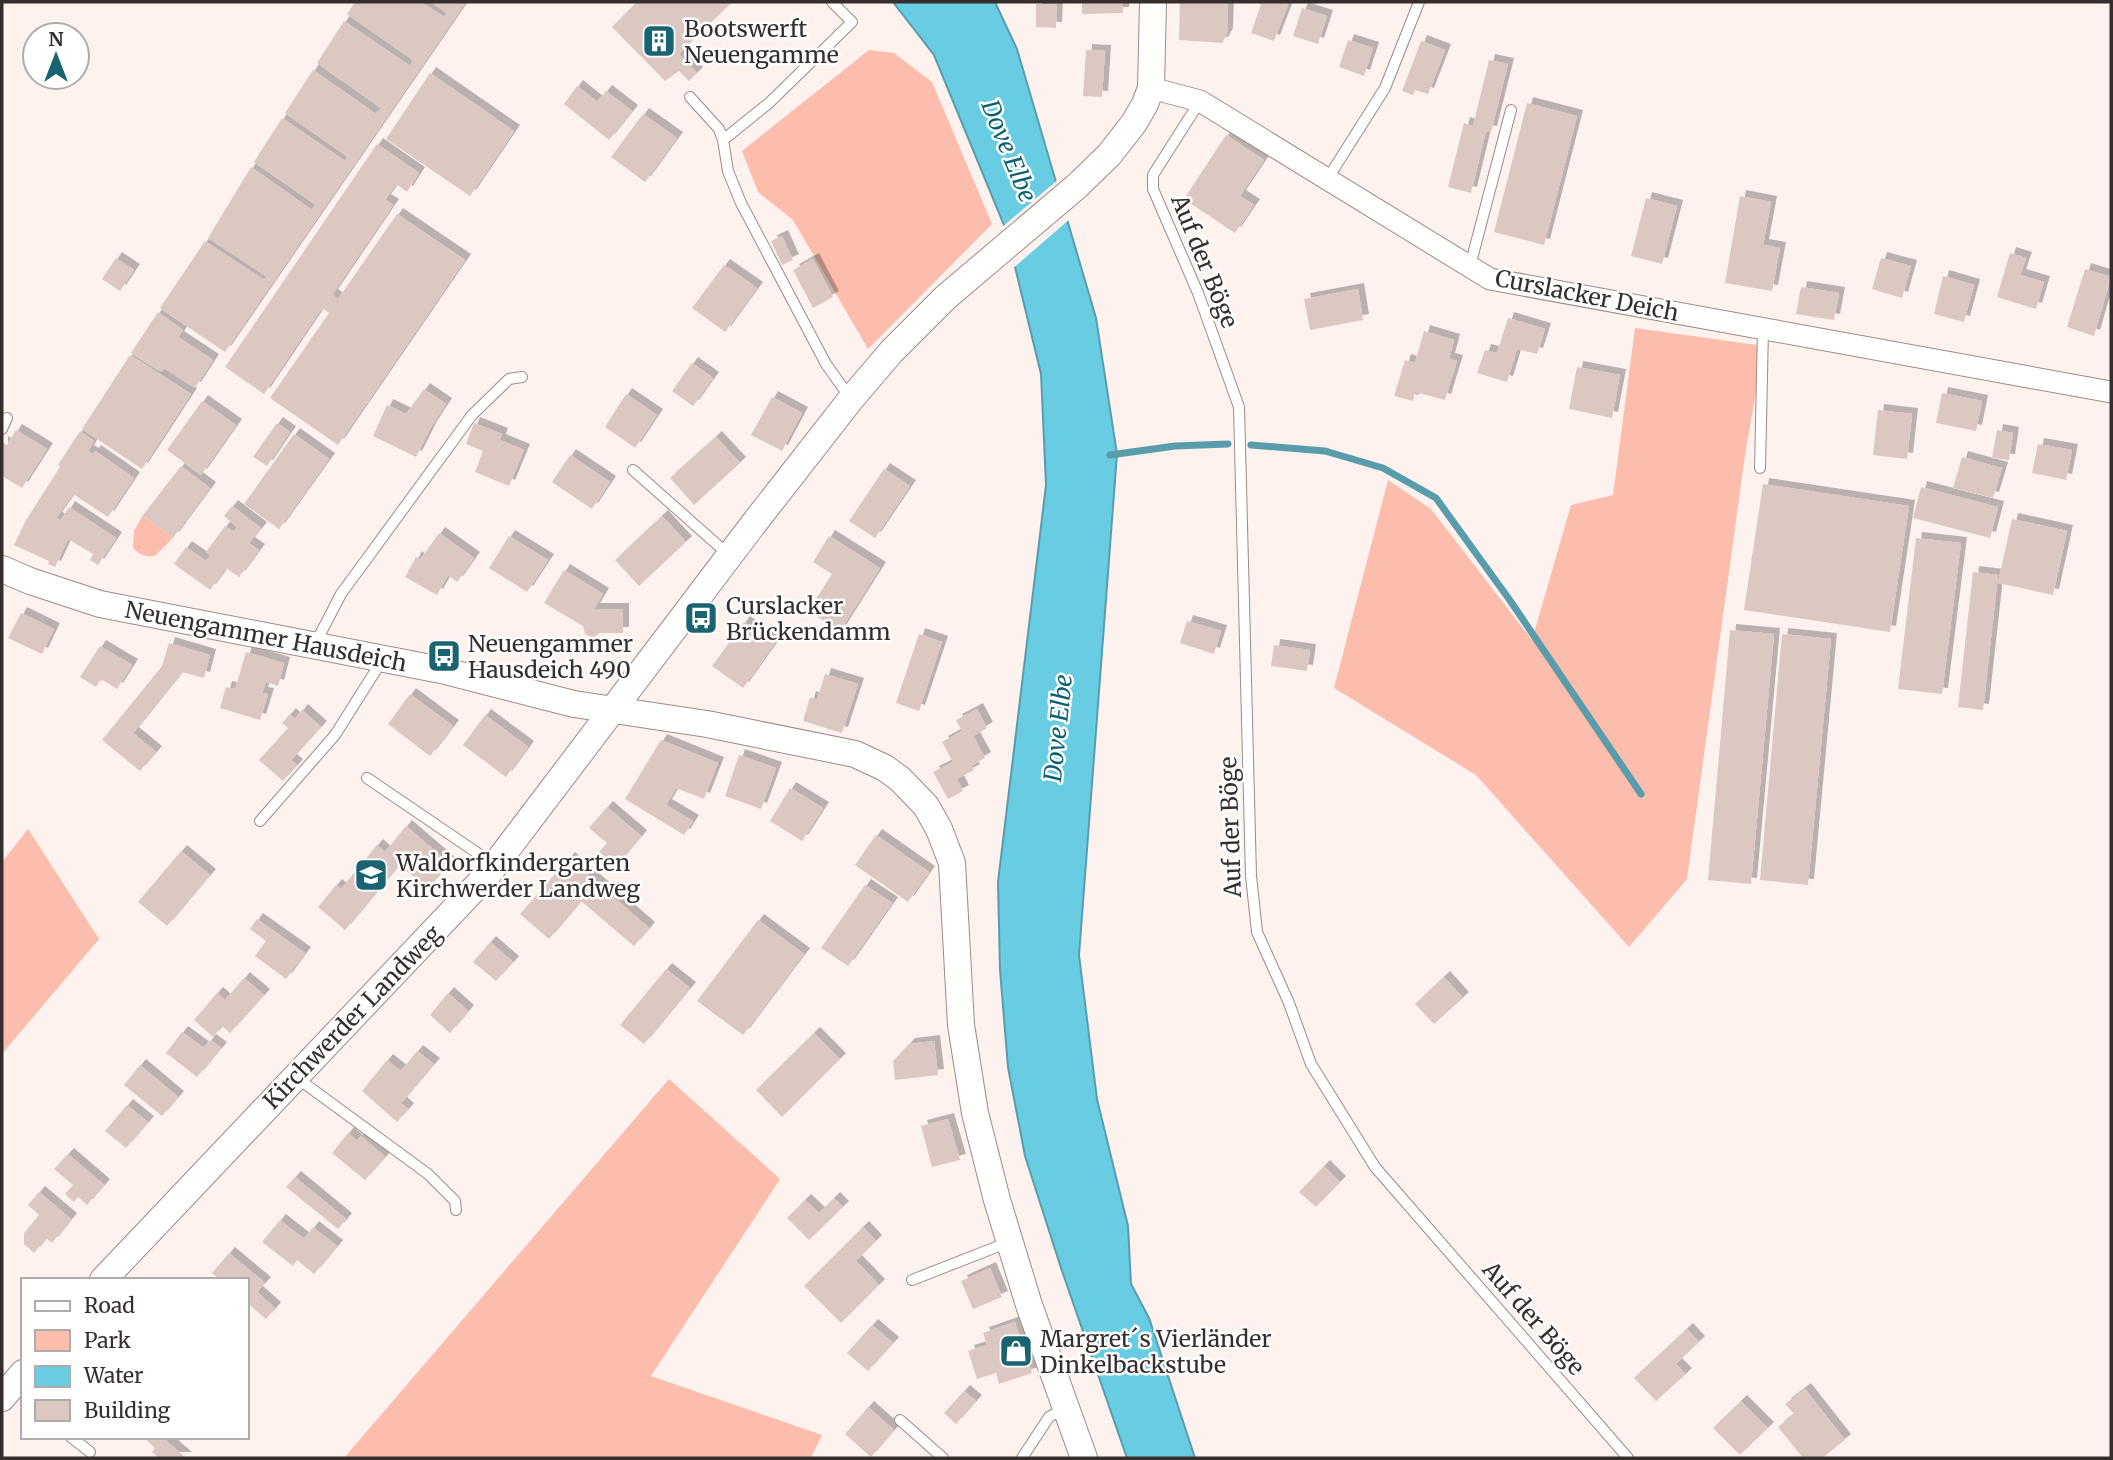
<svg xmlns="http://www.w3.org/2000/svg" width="2113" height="1460" font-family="Merriweather,serif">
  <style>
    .green { fill: #fcbdad }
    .water { fill: #68cde3; stroke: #599dac; stroke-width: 2 }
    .pier { fill: #fef2ee }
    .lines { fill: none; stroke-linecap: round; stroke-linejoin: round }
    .stream { stroke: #599dac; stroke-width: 7 }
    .building { fill: #dcc8c3; filter: url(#shadow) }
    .service-casing { stroke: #9d8a85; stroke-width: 12 }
    .minor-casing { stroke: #9d8a85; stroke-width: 23 }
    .tertiary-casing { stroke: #9d8a85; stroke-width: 28 }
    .service { stroke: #fff; stroke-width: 10 }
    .minor { stroke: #fff; stroke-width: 21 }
    .tertiary { stroke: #fff; stroke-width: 26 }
    .labels { text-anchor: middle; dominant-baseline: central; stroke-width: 5; stroke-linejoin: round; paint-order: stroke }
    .poi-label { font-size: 23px; fill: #362e2c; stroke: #fff; text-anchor: start }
    .street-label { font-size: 23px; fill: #362e2c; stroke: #fff }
    .water-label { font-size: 24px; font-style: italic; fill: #0a6171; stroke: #fff }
  </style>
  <defs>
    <filter id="shadow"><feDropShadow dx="6" dy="-6" stdDeviation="0" flood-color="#0004"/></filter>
  </defs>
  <rect width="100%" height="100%" fill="#fef2ee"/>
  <path class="green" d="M869,50L894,53L932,82L992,224L868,349L793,220L758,192L742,151Z
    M1635,328L1764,346L1745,455L1687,879L1629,947L1476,775L1334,688L1388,480L1431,509L1532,640L1571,505L1613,495Z
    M143,515L173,538L155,556C145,557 140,555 133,548L134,531Z
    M28,829L99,939L2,1054V862Z
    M669,1079L780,1179L651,1376L822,1435L811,1458H344Z"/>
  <path class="water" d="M893,2H995L1017,49L1096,318L1117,454L1079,955L1097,1099L1128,1226L1131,1284L1149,1318L1195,1458H1127L1062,1271L1025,1156L1008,1067L1000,970L998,882L1046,485L1041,374L1006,230L934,55Z"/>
  <path class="pier" d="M1060,178L1071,218L1011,270L1001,228Z"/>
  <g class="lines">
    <path class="stream" d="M1251,445L1325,451L1383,468L1436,498L1509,599L1641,794
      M1110,455L1175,446L1228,444"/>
  </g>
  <path class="building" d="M355,2H421L444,17L447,13L431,2H466L225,352L160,308L205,241L264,280L266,276L208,238L251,167L312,210L316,205L254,162L282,118L345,161L348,157L285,113L313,70L376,114L381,108L317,63L344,21L410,66L413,60L347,14Z
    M637,2H732L679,54L697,73L689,81L679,71L665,81L612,27Z
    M1082,2H1123V13L1082,14Z
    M1180,2H1228L1227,34L1222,43L1179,40Z
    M1254,2H1289L1274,41L1251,33L1261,4Z
    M1036,4H1057L1056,28L1036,27Z
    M1302,8L1327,16L1318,44L1293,36Z
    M1348,40L1373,48L1364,76L1339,67Z
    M1421,41L1445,50L1428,94L1415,90L1413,95L1402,91Z
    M1086,50L1105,51L1102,97L1083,96Z
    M1489,60L1508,64L1491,132L1486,131L1471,193L1448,187L1464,123L1473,126Z
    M430,73L514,131L470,196L386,139Z
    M577,86L597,102L606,91L632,111L609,140L564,104Z
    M1527,103L1577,116L1544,245L1494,232Z
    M643,114L677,138L645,182L611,157Z
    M1226,135L1264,160L1240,196L1254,205L1235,233L1184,199Z
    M377,144L419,173L407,192L396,184L385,200L393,205L332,295L338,299L397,214L465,260L338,445L270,398L329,313L322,308L264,394L225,367Z
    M1740,196L1771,202L1763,245L1780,248L1772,291L1725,283Z
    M1646,198L1677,206L1662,264L1631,256Z
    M782,236L793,260L782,265L771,241Z
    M2010,253L2026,258L2020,275L2044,282L2036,309L1997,297Z
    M116,258L134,270L120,291L102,279Z
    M1881,258L1911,266L1902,298L1872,289Z
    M813,259L833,297L813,308L793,270Z
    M724,265L757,288L725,332L692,308Z
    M2085,269L2111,277L2094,336L2067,327Z
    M1943,276L1974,285L1964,322L1934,314Z
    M1801,287L1839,293L1834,320L1796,314Z
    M1358,289L1363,320L1310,330L1304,299Z
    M158,312L183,330L178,337L213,360L195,388L164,368L161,372L131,353Z
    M1508,318L1545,329L1537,354L1517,349L1507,382L1477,373L1485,350L1497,353Z
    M1424,331L1454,340L1449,359L1457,361L1445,400L1415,392L1413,401L1394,396L1405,360L1415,363Z
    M130,355L191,394L142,469L82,429Z
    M692,363L713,378L693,406L672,391Z
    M1577,367L1620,375L1612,418L1569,409Z
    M424,389L446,404L431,427L416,457L373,436L387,405L406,414Z
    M1942,393L1982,401L1976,431L1936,423Z
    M626,394L657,415L635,448L605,427Z
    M772,397L802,413L782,451L751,435Z
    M202,401L236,425L201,475L167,450Z
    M1878,410L1912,414L1907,459L1873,455Z
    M277,423L290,432L267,466L253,457Z
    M474,423L502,434L500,440L524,450L509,486L475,472L483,451L466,444Z
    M16,430L47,449L22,488L2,476V442L7,445Z
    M1997,430L2013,433L2009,460L1992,458Z
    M80,431L94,441L88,451L93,454L95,451L134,478L108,517L73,494L56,518L61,520L69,507L116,538L98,565L90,560L93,554L68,539L55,567L48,564L49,561L14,545L26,520L60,467L58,465Z
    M294,434L329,459L279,529L244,504Z
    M716,437L740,463L694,505L670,478Z
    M2038,444L2072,450L2066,480L2032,473Z
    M570,455L610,482L592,509L552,482Z
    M1962,457L2002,468L1993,498L1953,488Z
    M181,466L210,488L173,538L143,515Z
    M884,469L910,486L875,538L849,521Z
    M1763,484L1909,506L1890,632L1744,610Z
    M1921,487L1998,507L1990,538L1913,518Z
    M232,506L261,528L249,543L259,550L239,577L226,568L210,590L174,564L186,547L206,561L210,555L206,552L225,526L234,532L237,527L224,516Z
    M662,516L686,542L639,586L615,560Z
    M2012,519L2067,531L2053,595L1998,583Z
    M439,533L474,558L457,582L448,575L437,595L405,577L416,557L420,560Z
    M509,536L548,560L527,592L489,568Z
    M829,536L880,568L840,631L808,611L832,574L813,562Z
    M1916,538L1961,543L1942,694L1898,689Z
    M564,570L603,594L594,609H623V633H600L593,638L585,634L583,626L544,603Z
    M1973,572L1998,575L1983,710L1958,707Z
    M21,613L54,629L42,654L8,638Z
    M1187,621L1221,631L1214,654L1180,643Z
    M744,622L775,643L743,688L712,666Z
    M1730,630L1774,634L1751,884L1708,880Z
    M919,634L942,642L919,711L896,703Z
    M1782,634L1831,639L1808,885L1760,880Z
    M169,643L210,655L204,678L182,672L133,733L156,752L140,771L102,740L162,666Z
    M1274,645L1310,650L1307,671L1271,666Z
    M100,646L132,665L117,689L101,679L96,687L80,677Z
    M246,652L284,663L278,686L266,682L262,693L268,694L260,720L220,708L226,687L235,689Z
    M825,674L858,684L842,733L803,721L810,697L817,700Z
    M410,694L453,726L430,756L388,724Z
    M977,709L987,728L973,736L985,758L971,766L974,770L957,779L963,791L948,799L933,772L953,762L942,742L962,731L956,720Z
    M302,710L321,727L291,760L297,765L283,781L259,760L288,728L282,723L290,714L295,719Z
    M485,715L528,747L506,777L463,745Z
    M661,740L718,763L704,799L676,788L666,805L693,821L684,835L625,799Z
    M739,755L776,768L761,809L725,796Z
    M790,788L823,808L802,841L770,821Z
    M607,807L641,836L616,866L599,852L607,843L589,828Z
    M406,826L449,863L428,888L399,865L345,930L318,907L336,885L341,889L377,845L385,852Z
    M876,835L929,872L908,902L855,865Z
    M181,851L210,875L167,926L138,902Z
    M569,858L649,928L634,946L581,901L549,939L520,914Z
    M865,885L892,903L848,966L821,948Z
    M257,919L305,953L286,979L255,956L266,941L250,929Z
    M758,920L804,954L743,1035L697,1001Z
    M490,942L513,962L496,981L473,962Z
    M666,969L690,988L644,1044L620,1025Z
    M1444,977L1463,998L1434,1024L1415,1004Z
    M244,978L264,995L230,1033L222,1026L213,1037L194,1020L217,993L225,1000Z
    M448,993L468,1011L450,1033L430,1015Z
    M182,1032L204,1048L210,1040L221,1048L197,1077L166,1053Z
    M814,1033L840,1059L782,1117L756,1090Z
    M934,1041L938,1075L895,1080L893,1061L909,1044Z
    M417,1051L434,1064L401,1103L408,1109L397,1122L362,1091L387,1060L401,1071Z
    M140,1065L178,1097L162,1116L124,1085Z
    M127,1105L148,1122L126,1148L105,1131Z
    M948,1119L960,1160L932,1167L921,1126Z
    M348,1133L357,1141L361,1136L385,1157L365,1180L332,1153Z
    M68,1154L104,1185L87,1205L78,1197L74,1202L65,1194L73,1185L54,1169Z
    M1324,1166L1340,1182L1316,1207L1299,1192Z
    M295,1177L346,1219L338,1229L286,1187Z
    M39,1192L71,1219L52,1243L46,1238L34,1253L24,1244V1233L39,1215L28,1205Z
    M834,1198L843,1207L809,1240L787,1218L805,1200L819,1213Z
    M280,1220L304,1239L313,1227L337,1246L314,1274L297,1260L293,1266L262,1242Z
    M863,1227L876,1241L856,1261L879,1285L841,1323L804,1286Z
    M229,1253L265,1283L257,1292L275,1308L266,1319L247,1303V1280H220L212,1273Z
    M990,1268L1002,1297L973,1309L961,1281Z
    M1015,1322L1032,1373L999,1384L996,1373L977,1379L968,1351L987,1345L983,1333Z
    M872,1325L893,1343L868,1371L847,1353Z
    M1687,1329L1699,1342L1676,1364L1686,1374L1656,1401L1634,1378Z
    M1805,1389L1845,1440L1822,1458H1803L1778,1427L1794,1414L1785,1404Z
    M964,1391L976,1401L956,1424L944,1413Z
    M1741,1401L1768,1428L1740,1455L1713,1428Z
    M868,1407L894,1430L871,1457L845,1434Z
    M143,1437H162L186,1458H159L152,1452L155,1448Z"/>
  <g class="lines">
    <defs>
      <path id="service" d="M690,97L719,129L723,140L728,171L741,203L826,364L851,399
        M1200,101L1153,175V189L1198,293L1239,407L1251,876L1257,932L1289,1003L1311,1064L1375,1167L1628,1458
        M723,140L769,103L852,22L832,2
        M1328,178L1385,88L1419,2
        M1470,266L1511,110
        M2,429L7,418
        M1760,468L1763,329
        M633,470L730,556
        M314,646L341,594L472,415L509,379L522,377
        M367,778L495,865
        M260,821L335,735L383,659
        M297,1078L428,1174L455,1201L456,1210
        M912,1280L1009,1242
        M900,1420L943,1458
        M71,1437L90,1452
        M1022,1458L1049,1417L1065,1408"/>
      <path id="minor" d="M1151,88L1200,101L1490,279L2111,392"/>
      <path id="tertiary" d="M2,569L30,581L100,604L441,670L574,704L707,724L855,754L885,768L900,779L926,806L939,829L952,863L961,1025L975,1113L997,1200L1029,1305L1084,1458
        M103,1280L489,873L755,522L851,399L892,351L946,297L1077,186L1109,155L1134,123L1145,104L1151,88L1153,2
        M2,1398L23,1373"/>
    </defs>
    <use href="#service" class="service-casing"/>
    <use href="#minor" class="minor-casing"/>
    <use href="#tertiary" class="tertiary-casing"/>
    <use href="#service" class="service"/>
    <use href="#minor" class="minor"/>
    <use href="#tertiary" class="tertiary"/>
  </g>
  <defs>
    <symbol id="building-square" viewBox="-11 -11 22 22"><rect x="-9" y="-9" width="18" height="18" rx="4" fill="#1a6371" stroke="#fff"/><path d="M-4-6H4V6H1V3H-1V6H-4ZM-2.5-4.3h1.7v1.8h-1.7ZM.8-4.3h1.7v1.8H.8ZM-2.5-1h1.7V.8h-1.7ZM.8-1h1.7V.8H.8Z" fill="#fff"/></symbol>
    <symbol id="bus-square" viewBox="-11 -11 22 22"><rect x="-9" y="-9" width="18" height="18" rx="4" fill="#1a6371" stroke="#fff"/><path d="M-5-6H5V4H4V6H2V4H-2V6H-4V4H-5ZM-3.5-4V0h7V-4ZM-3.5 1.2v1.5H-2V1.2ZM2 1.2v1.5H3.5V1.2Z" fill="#fff"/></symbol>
    <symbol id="school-square" viewBox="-11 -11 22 22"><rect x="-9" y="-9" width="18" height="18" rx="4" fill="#1a6371" stroke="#fff"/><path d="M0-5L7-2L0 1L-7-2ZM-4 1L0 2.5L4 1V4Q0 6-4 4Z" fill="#fff"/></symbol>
    <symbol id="shop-square" viewBox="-11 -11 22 22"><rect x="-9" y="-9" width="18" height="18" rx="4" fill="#1a6371" stroke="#fff"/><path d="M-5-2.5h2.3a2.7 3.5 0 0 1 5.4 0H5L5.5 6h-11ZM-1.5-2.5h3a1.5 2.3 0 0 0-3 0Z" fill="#fff"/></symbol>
  </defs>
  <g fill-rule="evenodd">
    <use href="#building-square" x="640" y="22" width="38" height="38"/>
    <use href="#bus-square" x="682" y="599" width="38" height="38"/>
    <use href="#bus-square" x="425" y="637" width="38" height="38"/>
    <use href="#school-square" x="352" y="856" width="38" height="38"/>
    <use href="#shop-square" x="997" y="1332" width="38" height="38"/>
  </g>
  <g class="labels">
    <g class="poi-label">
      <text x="684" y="28">Bootswerft<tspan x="684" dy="26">Neuengamme</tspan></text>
      <text x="726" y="605">Curslacker<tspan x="726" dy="26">Brückendamm</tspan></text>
      <text x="468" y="643">Neuengammer<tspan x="468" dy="26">Hausdeich 490</tspan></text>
      <text x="396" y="862">Waldorfkindergarten<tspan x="396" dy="26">Kirchwerder Landweg</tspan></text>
      <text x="1040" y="1338">Margret´s Vierländer<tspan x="1040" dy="26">Dinkelbackstube</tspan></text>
    </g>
    <g class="street-label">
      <text transform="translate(1205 261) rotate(68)">Auf der Böge</text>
      <text transform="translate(1587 295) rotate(11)">Curslacker Deich</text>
      <text transform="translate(266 636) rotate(11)">Neuengammer Hausdeich</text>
      <text transform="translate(1230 827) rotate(-92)">Auf der Böge</text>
      <text transform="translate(352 1017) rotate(-46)">Kirchwerder Landweg</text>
      <text transform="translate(1534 1318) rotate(49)">Auf der Böge</text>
    </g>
    <g class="water-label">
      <text transform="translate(1009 151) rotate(68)">Dove Elbe</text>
      <text transform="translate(1058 728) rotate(-84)">Dove Elbe</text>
    </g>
  </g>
  <rect width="2113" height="1460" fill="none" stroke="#362e2c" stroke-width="7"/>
  <rect x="21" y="1278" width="228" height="161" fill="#ffffff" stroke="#afabab" stroke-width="2"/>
  <rect x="35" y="1301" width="35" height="10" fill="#ffffff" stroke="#afabab" stroke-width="2"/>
  <text x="84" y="1313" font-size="21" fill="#362e2c">Road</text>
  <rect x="35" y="1330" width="35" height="21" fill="#fcbdad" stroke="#afabab" stroke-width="2"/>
  <text x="84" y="1348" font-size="21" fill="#362e2c">Park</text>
  <rect x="35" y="1366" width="35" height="21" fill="#68cde3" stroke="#afabab" stroke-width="2"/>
  <text x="84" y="1383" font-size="21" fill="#362e2c">Water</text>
  <rect x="35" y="1400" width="35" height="21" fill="#dcc8c3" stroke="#afabab" stroke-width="2"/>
  <text x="84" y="1418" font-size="21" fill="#362e2c">Building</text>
  <g transform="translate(56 56)"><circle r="33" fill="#ffffff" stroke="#afabab" stroke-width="2"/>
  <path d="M0-5L12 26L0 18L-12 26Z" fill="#1a6371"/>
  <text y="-10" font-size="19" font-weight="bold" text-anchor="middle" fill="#362e2c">N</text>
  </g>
</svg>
